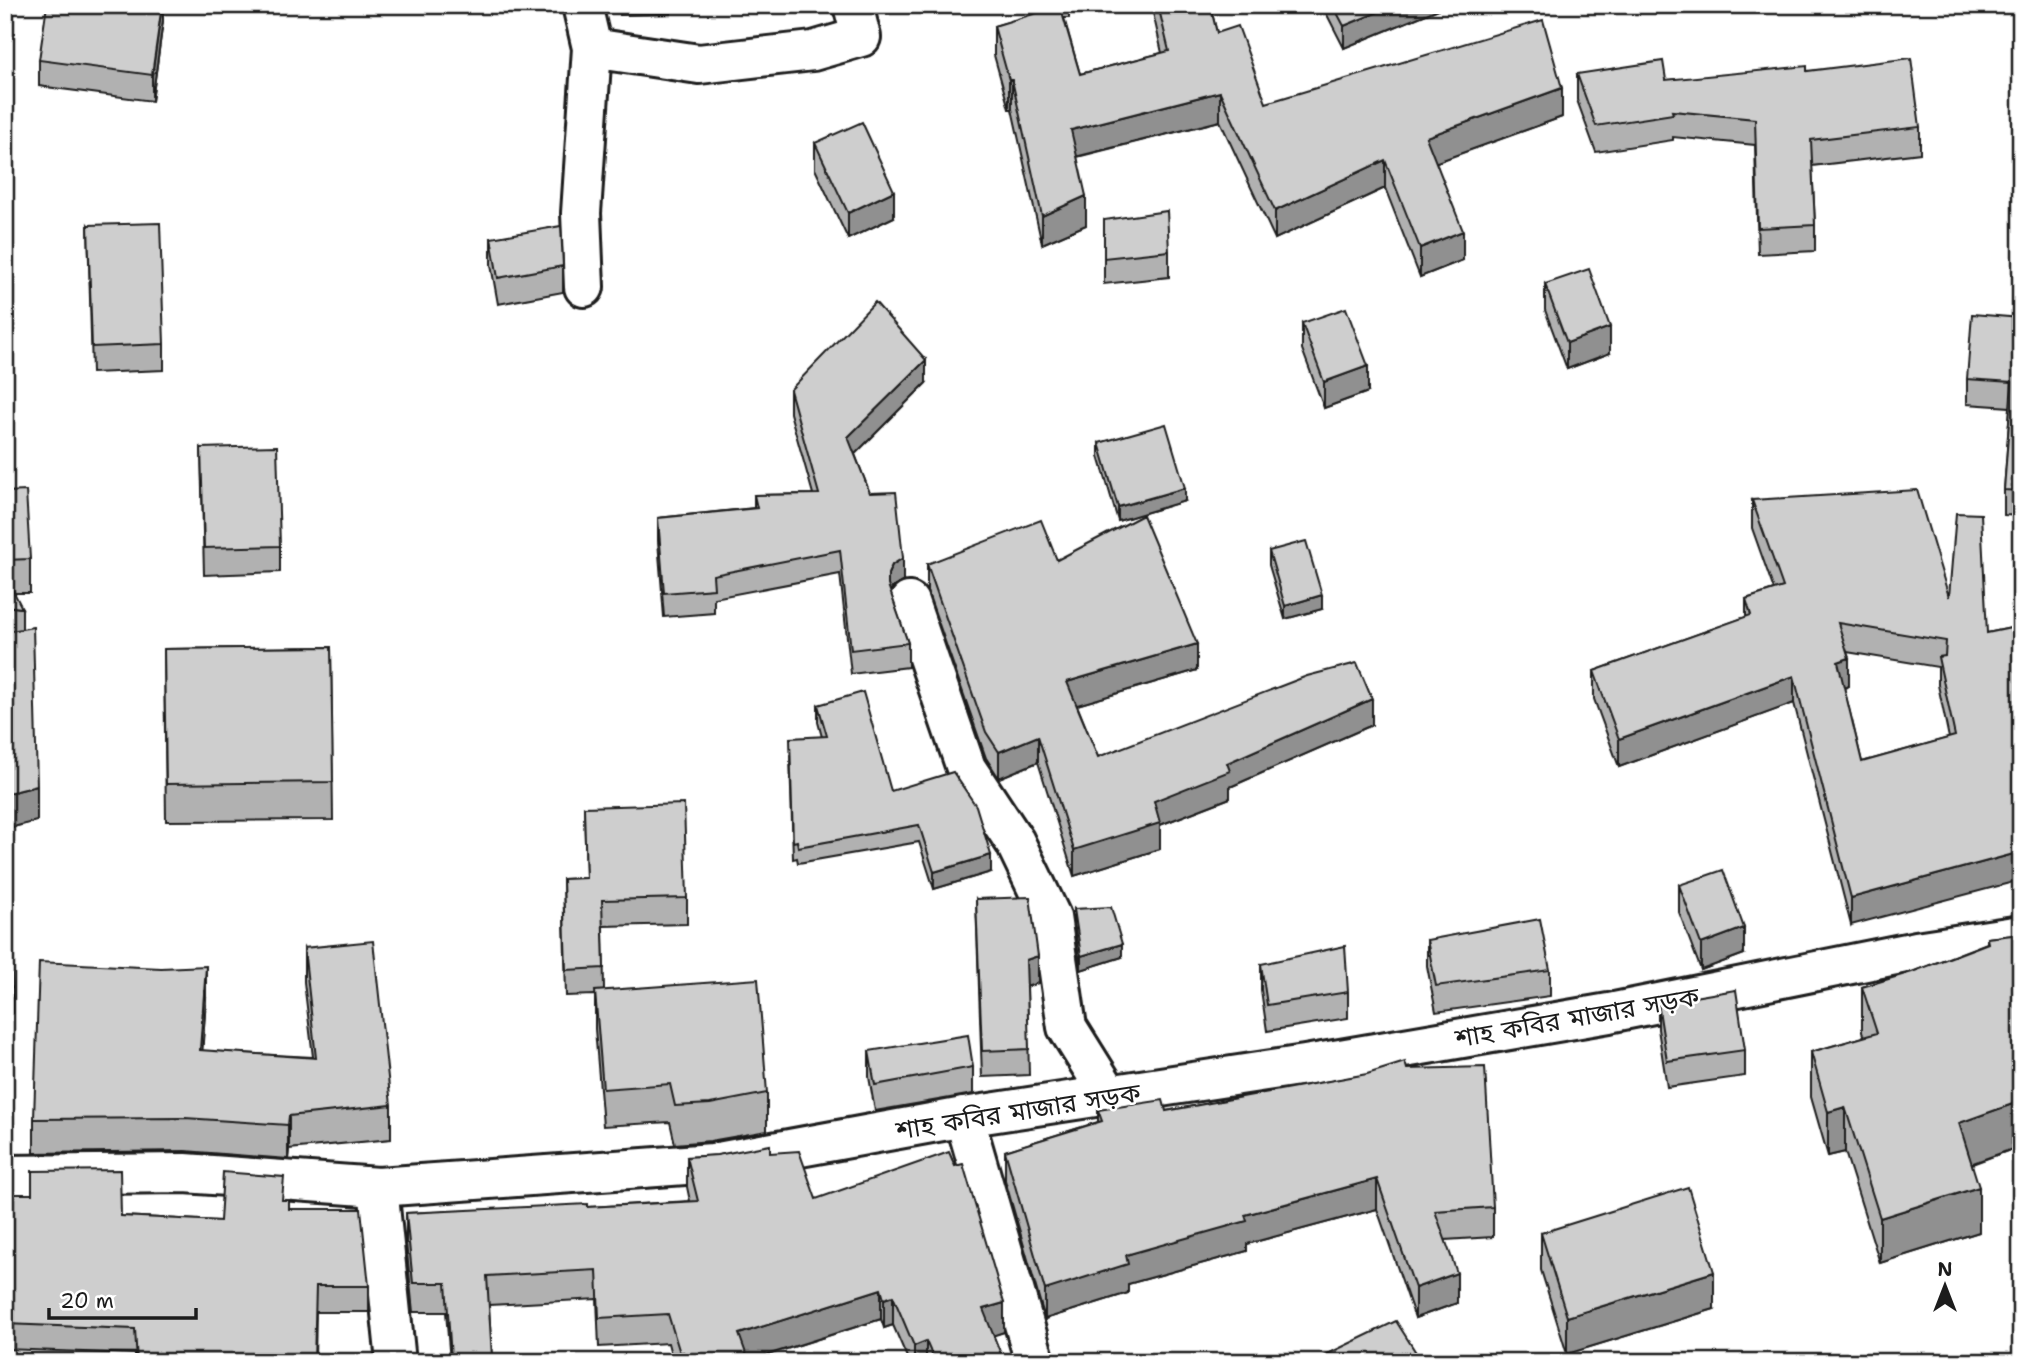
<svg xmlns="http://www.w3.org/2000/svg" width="2026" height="1367" font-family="'Shantell Sans','Noto Sans Bengali',sans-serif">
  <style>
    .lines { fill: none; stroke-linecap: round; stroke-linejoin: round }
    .minor-casing { stroke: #1c1c1c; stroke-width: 44 }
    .tertiary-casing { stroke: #1c1c1c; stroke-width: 44 }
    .minor { stroke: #fff; stroke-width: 38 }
    .tertiary { stroke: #fff; stroke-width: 38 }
    .wall { fill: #b1b1b1; stroke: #1c1c1c; stroke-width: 2; fill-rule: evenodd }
    .shaded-wall { fill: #909090; stroke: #1c1c1c; stroke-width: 2 }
    .building { fill: #cecece; stroke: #1c1c1c; stroke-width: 2; fill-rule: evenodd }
    .labels { text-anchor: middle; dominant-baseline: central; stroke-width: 5; stroke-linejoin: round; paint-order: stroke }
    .street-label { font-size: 26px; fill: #1c1c1c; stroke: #fff }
  </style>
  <rect width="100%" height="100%" fill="#fff"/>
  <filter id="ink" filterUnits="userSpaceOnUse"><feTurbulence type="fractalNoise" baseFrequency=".0143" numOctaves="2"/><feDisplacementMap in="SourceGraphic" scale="14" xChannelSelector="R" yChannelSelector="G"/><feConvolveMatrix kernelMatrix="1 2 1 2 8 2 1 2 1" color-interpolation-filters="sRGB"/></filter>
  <g filter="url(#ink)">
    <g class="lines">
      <defs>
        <path id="minor" d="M582,5L592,48L581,213L584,287
          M592,48L699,64L813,51L861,37L853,5
          M909,602L966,768L1015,842L1051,917L1067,1027L1110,1096
          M964,1117L1035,1362
          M378,1187L396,1362"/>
        <path id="tertiary" d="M5,1175L185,1173L378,1187L713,1163L964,1117L1305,1065L1609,1013L1916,951L2021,935"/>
      </defs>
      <use href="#minor" class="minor-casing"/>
      <use href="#tertiary" class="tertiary-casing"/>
      <use href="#minor" class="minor"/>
      <use href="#tertiary" class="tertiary"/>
    </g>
    <path class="wall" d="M163,5V21L152,101L39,86V60Z
      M620,5H674H671V14L620,15Z
      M1031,5H1069V18H1064L1080,74L1162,53L1153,13V5H1210L1217,33L1266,103L1562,117L1436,162L1463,260L1420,277L1385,188L1275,239L1220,121L1077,157L1086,225L1042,244L1012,109H1009L994,55V26L1032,15Z
      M1322,5H1448L1344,48Z
      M1807,71L1920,127V153L1812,166L1815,225V251L1758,254L1755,145L1673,137V140L1596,152L1577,100V74L1666,80Z
      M815,143L894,217L848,239L815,169Z
      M1104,220L1169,251V277L1104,284Z
      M88,225L164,344V370L92,373Z
      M491,238L563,266V292L498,304L491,265Z
      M1545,284L1610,353L1567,369L1545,310Z
      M2021,318V516L2004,515V490L2010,407L1967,404V379Z
      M1302,323L1368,392L1324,408L1302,349Z
      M926,383L855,454L903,581L892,588L890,592L908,643V667L851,674L840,574L714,598V613L664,617L658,541V518L754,508V495L813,494L790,413V390Z
      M1099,443L1185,501L1118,521L1099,456Z
      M201,448L280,546V572L204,575Z
      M5,492L30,559V593H14L5,606Z
      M1752,500L1949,597L1987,633L2016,627L1851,925L1794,703L1619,767L1594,699V671L1746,617V599L1774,590L1752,528ZM1847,652L1938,667V685L1949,738L1862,762L1844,688L1849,686Z
      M1269,551L1322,609L1285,619L1269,565Z
      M1057,560L1197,670L1077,705L1098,757L1372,725L1230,787V798L1160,825V849L1074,876L1038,762L999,778L986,758L927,590V564Z
      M5,606L22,608V629L37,821L5,829Z
      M331,647L333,820L166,821L164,649Z
      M818,705L891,791L991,872L934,889L919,842L798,863L797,858L793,859L790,755L822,737L818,722Z
      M584,807L687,898V924L603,926L604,990L767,1093V1131L710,1141L675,1144L670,1122L603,1126L595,1029V995L566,996L563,879L586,878Z
      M1679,885L1744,954L1701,970L1679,912Z
      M976,899L1038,983L1027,986L1029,1075L982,1077Z
      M1074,909L1122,957L1081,970L1074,922Z
      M5,930L13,987V1013L5,1014Z
      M2021,934V1146L1972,1164L1979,1232L1880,1263L1845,1152L1828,1156L1811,1097V1052L1864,1037L1862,1032V987L1912,972L1987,943V938Z
      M1427,940L1550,970V996L1436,1012L1427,966Z
      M304,948L391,1105V1139L289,1149L288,1159L185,1151L34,1153V1119L206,999L202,1051L313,1057L304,982Z
      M1261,964L1348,992V1018L1267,1031L1261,990Z
      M1658,1003L1745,1050V1076L1667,1087L1658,1029Z
      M869,1051L973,1067V1094L875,1111L869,1077Z
      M1407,1069L1493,1207V1237L1445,1240L1457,1303L1415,1318L1377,1209L1247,1244V1251L1128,1284V1293L1045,1319L1005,1180V1151L1098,1122V1110L1166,1111Z
      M770,1153L816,1199L1004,1332L993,1335L1004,1362H909L893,1325L884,1328L881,1319L749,1361V1362H673L668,1343L599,1347L597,1299L489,1305L492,1362H450L446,1312H413L406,1243V1213L588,1207L690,1201L687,1187V1157Z
      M5,1194L121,1216L220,1221L284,1200L289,1209L369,1286V1312H316L315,1362H135V1354L5,1349Z
      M1541,1233L1714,1309L1567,1354L1541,1270Z"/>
    <path class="shaded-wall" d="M162,5H163V21L152,101V75Z
      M1395,5H1448L1344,48V26Z
      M1009,80H1012V109H1009Z
      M1562,88V117L1426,166V137Z
      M1220,92V121L1071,158V130Z
      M1385,160V188L1275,239V211Z
      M894,191V217L848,239V213Z
      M1086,196V225L1042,244V216Z
      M1463,231V260L1420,277V248Z
      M1610,327V353L1567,369V343Z
      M926,360V383L848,461V437Z
      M1368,366V392L1324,408V382Z
      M1185,488V501L1118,521V507Z
      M903,558V581L892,588L888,597V574L892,565Z
      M1322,595V609L1285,619V606Z
      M1197,644V670L1067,708V682Z
      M1849,658V686L1838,690V662Z
      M1794,676V703L1619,767V739Z
      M1372,699V725L1230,787V798L1160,825V849L1074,876V850L1154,801L1227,763Z
      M1038,736V762L999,778V752Z
      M37,786V821L5,829V794Z
      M2021,852V880L1851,925V898Z
      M991,855V872L934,889V872Z
      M1744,928V954L1701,970V944Z
      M1122,944V957L1081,970V956Z
      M1038,956V983L1026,987V960Z
      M206,966V999L200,1084V1050Z
      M2021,1101V1146L1959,1168V1123Z
      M1845,1107V1152L1828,1156V1112Z
      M289,1116V1149L288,1159V1125Z
      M1377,1179V1209L1247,1244V1251L1128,1284V1293L1045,1319V1290L1126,1255L1245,1215Z
      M1979,1187V1232L1880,1263V1218Z
      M1714,1272V1309L1567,1354V1317Z
      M1457,1273V1303L1415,1318V1288Z
      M881,1289V1319L745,1362L739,1334Z
      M893,1296V1325L884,1328V1299Z
      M1004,1303V1332L983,1339V1309Z
      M926,1341V1362H914V1346Z
      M683,1352V1362H680V1353Z"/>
    <path class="building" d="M47,5H162L152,75L39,60Z
      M1158,5H1210L1217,33L1238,26L1266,103L1543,20L1562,88L1426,137L1463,231L1420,248L1385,160L1275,211L1220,92L1071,130L1086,196L1042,216L1012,80H1009L994,26L1060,6L1080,74L1169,51Z
      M1333,5H1395L1344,26Z
      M1911,58L1920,127L1811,140L1815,225L1758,228L1755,119L1672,111L1673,114L1596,126L1577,74L1663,61L1666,80L1807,66V71Z
      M862,122L894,191L848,213L815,143Z
      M1167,211L1169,251L1104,258V220Z
      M160,223L164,344L92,347L88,225Z
      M561,226L563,266L498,278L491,238Z
      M1589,269L1610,327L1567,343L1545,284Z
      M875,302L926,360L848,437L870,493L896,492L903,558L892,565L888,574V585L908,643L851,650L840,550L713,575L714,589L664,593L658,518L757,508L754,495L819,494L790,390Z
      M1346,308L1368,366L1324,382L1302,323Z
      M1972,314L2021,318V491L2004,490L2012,382L1967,379Z
      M1166,424L1185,488L1118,507L1099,443Z
      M277,446L280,546L204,548L201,448Z
      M1917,490L1949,597L1956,513L1981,514L1987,633L2016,627V629L2021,628V852L1851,898L1794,676L1619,739L1594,671L1751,615L1746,599L1783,587L1752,500ZM1838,623L1946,641L1945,656L1938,657L1955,736L1862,762L1838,662L1849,658Z
      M26,491L30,559L5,560V492Z
      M1143,515L1197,644L1067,682L1098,757L1307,676L1357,663L1372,699L1227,763L1230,771L1154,801L1160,823L1074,850L1038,736L999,752L986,732L927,564L1041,520L1057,560Z
      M1306,541L1322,595L1285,606L1269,551Z
      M5,575L22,608L5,606Z
      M33,627L37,786L5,794V632Z
      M331,647L333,782L166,784L164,649Z
      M863,692L891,791L953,772L976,806L991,855L934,872L919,825L798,847L797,841L793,842L790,738L827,736L818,705Z
      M684,804L687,898L602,900L604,968L566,970L563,879L586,878L584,807Z
      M1723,870L1744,928L1701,944L1679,885Z
      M1030,897L1038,956L1026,960L1029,1049L982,1051L976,899Z
      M1111,907L1122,944L1081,956L1074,909Z
      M1540,919L1550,970L1436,986L1427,940Z
      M10,929L13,987L5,988V930Z
      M2021,934V1101L1959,1123L1979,1187L1880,1218L1845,1107L1828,1112L1811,1052L1877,1033L1862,987L1912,972L1988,943L1987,938Z
      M373,941L391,1105L289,1116L288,1125L185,1118L34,1119L39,962L161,968L206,966L200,1050L316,1058L304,948Z
      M1345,946L1348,992L1267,1005L1261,964Z
      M758,979L767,1093L710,1104L675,1106L670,1084L603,1089L595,991Z
      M1736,990L1745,1050L1667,1061L1658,1003Z
      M968,1035L973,1067L875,1085L869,1051Z
      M1405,1062L1407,1069L1485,1067L1493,1207L1435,1211L1457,1273L1415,1288L1377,1179L1245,1215L1247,1221L1126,1255L1128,1264L1045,1290L1005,1151L1102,1121L1098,1110L1163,1100L1166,1111L1367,1074Z
      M770,1145V1153L799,1151L816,1199L949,1152L955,1166L963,1164L1004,1303L983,1309L1004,1362H935L926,1341L914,1346L893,1296L884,1299L881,1289L739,1334L749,1362H687L683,1352L680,1353L668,1314L599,1318L597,1270L487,1276L492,1357L451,1358L446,1283H413L406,1213L588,1204V1207L698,1201L687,1157L717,1155Z
      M120,1170L121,1216L220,1221L223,1172L284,1177L282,1200H289V1209H361L369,1286H316L314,1362H137L135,1329L5,1324V1194H32V1171Z
      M1688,1187L1714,1272L1567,1317L1541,1233Z
      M1396,1321L1422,1362H1311Z"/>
  </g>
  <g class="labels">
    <g class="street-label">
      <text transform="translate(1577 1017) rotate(-10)">শাহ কবির মাজার সড়ক</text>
      <text transform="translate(1018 1111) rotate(-9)">শাহ কবির মাজার সড়ক</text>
    </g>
  </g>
  <rect width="2026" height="1367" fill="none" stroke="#fff" stroke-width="28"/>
  <rect x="14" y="14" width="1998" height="1339" fill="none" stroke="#1c1c1c" stroke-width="2.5" filter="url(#ink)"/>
  <g transform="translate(1945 1286)" stroke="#ffffff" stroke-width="5" paint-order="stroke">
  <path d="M0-5L12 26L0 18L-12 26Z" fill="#1c1c1c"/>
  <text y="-10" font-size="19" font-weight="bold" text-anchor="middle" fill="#1c1c1c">N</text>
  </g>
  <path d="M49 1308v10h147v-10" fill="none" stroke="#1c1c1c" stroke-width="3.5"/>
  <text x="60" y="1308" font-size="21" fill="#1c1c1c" stroke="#ffffff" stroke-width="5" paint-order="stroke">20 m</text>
</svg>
